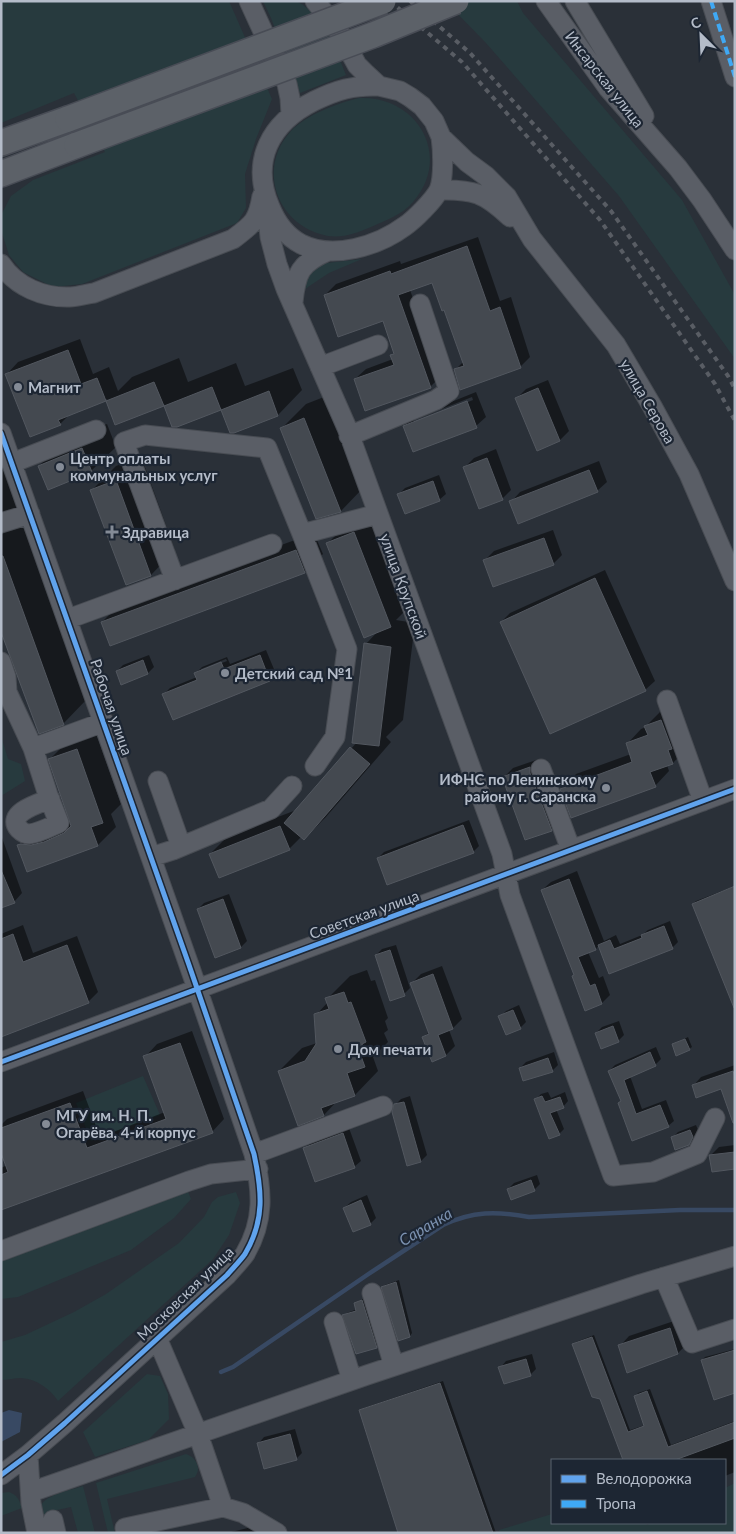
<svg xmlns="http://www.w3.org/2000/svg" width="736" height="1534" font-family="Lato,sans-serif">
  <style>
    .green { fill: #273a3e }
    .water { fill: #384963 }
    .shadow { fill: #0007; fill-rule: evenodd }
    .lines { fill: none; stroke-linecap: round; stroke-linejoin: round }
    .stream { stroke: #384963; stroke-width: 4.5 }
    .building { fill: #444950; stroke: #52575f }
    .minor-casing { stroke: #484c53; stroke-width: 21 }
    .major-casing { stroke: #484c55; stroke-width: 28 }
    .minor { stroke: #5a5e66; stroke-width: 19 }
    .major { stroke: #5c6168; stroke-width: 25 }
    .rail { stroke: #595d64; stroke-width: 4; stroke-dasharray: 5 5; stroke-linecap: butt }
    .major-bridge-casing { stroke: #484c55; stroke-width: 28; stroke-linecap: butt }
    .major-bridge { stroke: #5c6168; stroke-width: 25 }
    .quiet { stroke: #3fa9f5; stroke-width: 4; stroke-dasharray: 8 4; stroke-linecap: butt }
    .cycleway-casing { stroke: #1d2633; stroke-width: 8 }
    .cycleway { stroke: #60a3ed; stroke-width: 5 }
    .poi-dot { fill: #848b96; stroke: #1d2633; stroke-width: 2 }
    .labels { text-anchor: middle; dominant-baseline: central; stroke-width: 4.5; stroke-linejoin: round; paint-order: stroke }
    .street-label { font-size: 15px; fill: #b4bcc9; stroke: #1d2633 }
    .poi-label { font-size: 15px; font-weight: bold; fill: #b4bcc9; stroke: #1d2633; text-anchor: start }
    .water-label { font-size: 16px; font-style: italic; fill: #7c92b1; stroke: #1d2633 }
  </style>
  <rect width="100%" height="100%" fill="#2a3038"/>
  <path class="green" d="M1,1H229L272,99L256,139L245,174L246,208L237,223L82,284L53,287L23,272L9,255L1,230V215L11,196L33,180L105,152L74,93L1,123Z
    M263,1C272,1 291,0 298,2C322,14 337,52 346,75L300,93L271,18Z
    M445,1H517L523,13L682,200L735,295V359L619,196L486,43Z
    M359,98C417,95 453,156 413,202C402,215 386,220 371,227C355,234 338,240 320,234C275,220 258,167 291,131C306,115 338,103 359,98Z
    M362,259L329,273L302,291V286L311,269L327,263Z
    M1,736L8,759L21,764L25,781L1,796Z
    M143,1076L160,1115L91,1141L76,1103Z
    M187,1189L191,1199L174,1218L131,1250L18,1297L1,1299V1260Z
    M236,1192L240,1203L229,1235L213,1259L58,1401C50,1389 37,1379 21,1378C15,1378 8,1380 1,1380V1342L25,1335L74,1312L106,1294L179,1243L204,1217L212,1202L218,1197Z
    M147,1374L160,1376L168,1394L169,1419L148,1440L95,1457L83,1432Z
    M186,1454C196,1457 202,1468 195,1477L107,1499L115,1533H108L96,1483Z
    M735,1483V1533H500L499,1530L552,1514V1523H646L647,1525L651,1523H725V1488Z
    M83,1486L95,1533H78L71,1507L48,1512L52,1533H44C43,1525 40,1517 40,1509C41,1495 72,1490 83,1486Z
    M9,1492C17,1495 19,1499 22,1508L1,1516V1493Z"/>
  <path class="water" d="M9,1410L22,1413L20,1432L1,1442V1413Z"/>
  <path class="shadow" d="M478,237L500,301L511,297L530,357L520,367L455,370L464,361L445,309L433,282L410,290L441,376L430,387L355,379L366,369L393,359L392,355L395,352L384,320L325,295L336,284L400,261L401,264Z
    M80,339L93,374L109,367L118,391L132,377L179,358L188,382L236,363L245,386L293,368L302,390L278,415L234,432H230L221,408L177,426L173,425L164,404L116,423L107,399L71,413L60,424L7,374L18,362Z
    M548,380L569,431L560,440L538,449L516,399L526,389Z
    M476,392L486,417L476,426H404L414,417ZM472,397L473,400L414,423V420Z
    M329,395L365,486L341,511L282,428L306,404Z
    M107,424L116,447L91,471L39,466L64,441Z
    M496,449L511,490L502,499L465,467L474,458Z
    M1,451L15,502L18,507L87,699L63,724L1,628Z
    M141,456L175,550L151,575L126,584L92,490L116,466Z
    M599,461L607,482L597,491L511,502L520,492Z
    M439,475L446,494L439,500L399,494L405,488Z
    M378,508L415,601L396,620L415,623L403,720L386,737L391,742L326,817L304,839L302,836L289,849L210,854L228,836L299,809L357,742L366,644L379,630L328,543L352,519Z
    M553,530L562,555L553,564L485,560L494,551Z
    M314,533L323,554L305,572L102,622L120,604Z
    M605,570L655,681L645,690L501,622L510,613Z
    M266,650L276,674L270,680L164,694L170,688L197,677L196,673L202,667L227,657L230,664ZM226,659L227,661L201,671V669Z
    M149,655L154,667L148,673L122,683L117,671L123,665Z
    M676,706L687,748L673,763L667,765L669,771L655,786L562,789L576,774L631,754L627,744L641,729L646,727V726L660,712Z
    M95,731L121,804L111,814L116,827L98,845L19,846L37,828L63,824L71,821L50,759L68,741Z
    M539,759L560,820L551,830L503,778L513,768Z
    M469,820L479,846L473,852L378,858L384,852Z
    M1,835L22,893L14,902L1,906Z
    M577,871L604,941L616,935L620,944L642,935L648,930L670,921L678,942L672,948L610,972L599,945L596,949L588,952L599,978L603,976L610,995L602,1003L575,975L542,890L551,882Z
    M735,886V1005L693,904L696,901Z
    M229,894L247,941L241,947L198,909L204,903Z
    M23,925L33,953L77,936L98,992L88,1002L1,1036V934Z
    M396,945L410,988L404,994L376,955L382,949Z
    M442,966L462,1019L453,1028L449,1030L455,1046L446,1055L432,1060L424,1037L430,1031L412,983L421,974Z
    M367,970L371,981L375,980L388,1018L385,1021L388,1030L384,1033L388,1042L373,1057L378,1071L355,1095L338,1100L324,1115L298,1124L279,1071L302,1048L317,1043L316,1015L328,1002L327,999L350,976Z
    M519,1005L526,1022L520,1028L500,1017L506,1011Z
    M619,1021L624,1035L618,1041L596,1033L602,1027Z
    M192,1031L224,1119L212,1132L1,1209V1168L7,1165L1,1149V1125L7,1119L83,1091L100,1137L165,1112L145,1057L157,1044Z
    M688,1037L692,1047L689,1049L673,1045Z
    M656,1047L661,1059L655,1065L630,1076L642,1109L666,1100L674,1121L668,1126L633,1140L622,1100L609,1071L615,1065Z
    M554,1052L558,1065L552,1071L520,1068L526,1062Z
    M735,1065V1124L722,1088L693,1086L701,1077Z
    M548,1092L551,1098L565,1092L568,1101L563,1107L556,1109L564,1129L559,1134L535,1100L541,1094Z
    M410,1096L427,1155L421,1161L395,1105L401,1099Z
    M696,1125L698,1130L695,1138L688,1144L672,1138L678,1132Z
    M349,1128L361,1161L354,1167L305,1148L311,1142Z
    M735,1145V1167L711,1155L719,1147Z
    M537,1175L540,1184L534,1190L508,1189L514,1183Z
    M367,1195L376,1218L370,1224L344,1208L351,1202Z
    M399,1280L412,1333L410,1336L383,1288L385,1285Z
    M365,1298L379,1344L376,1347L344,1315L347,1313L357,1309L355,1303Z
    M680,1319L687,1344L678,1353L628,1371L620,1346L629,1336Z
    M594,1335L630,1430L645,1425L636,1396L638,1393L650,1389L671,1445L735,1421V1472L725,1476V1460H625L601,1398L573,1344L576,1342Z
    M735,1349V1392L702,1360L705,1357Z
    M532,1354L536,1369L530,1375L500,1368L506,1361Z
    M443,1381L496,1533H399L361,1410L364,1408Z
    M295,1429L302,1453L296,1459L258,1444L264,1437Z
    M264,1524L269,1533H227Z"/>
  <g class="lines">
    <path class="stream" d="M221,1372L233,1367L367,1275L443,1225C473,1211 496,1211 529,1217L680,1210H735"/>
  </g>
  <path class="building" d="M467,246L490,311L500,307L521,368L460,390L454,369L464,366L444,310L442,311L432,283L398,295L431,388L365,411L354,379L394,365L390,355L394,354L383,321L338,337L324,295L390,271L391,274Z
    M68,350L81,384L97,378L106,401L58,420L61,425L30,437L5,374Z
    M154,382L164,406L115,425L106,401Z
    M212,387L221,410L177,427H172L164,406Z
    M538,388L560,441L537,451L515,398Z
    M269,391L278,416L234,433H230L221,410Z
    M467,401L477,428L413,452L403,426Z
    M304,418L341,512L316,519L280,428Z
    M82,448L92,472L48,490L38,466Z
    M487,458L503,500L479,509L463,467Z
    M589,470L598,492L518,524L509,501Z
    M116,480L151,576L126,585L90,490Z
    M433,481L440,501L405,514L397,494Z
    M354,532L391,627L364,638L326,543Z
    M544,538L554,565L493,587L483,560Z
    M296,550L305,573L110,646L101,622Z
    M1,556H3L64,725L39,734L1,632Z
    M595,578L646,691L550,734L500,622Z
    M364,643L391,647L379,746L352,743Z
    M260,655L270,681L173,720L162,694L197,680L194,673L221,662L224,669Z
    M143,660L148,674L121,685L116,671Z
    M661,720L672,749L668,750L673,764L650,772L656,787L571,818L560,789L632,762L626,743L648,735L644,726Z
    M350,747L370,764L304,840L284,823Z
    M77,749L103,823L91,827L98,846L27,872L17,845L21,844L31,845L44,842L64,833L71,826L48,759Z
    M530,767V773L552,831L525,840L502,777Z
    M463,825L474,853L387,885L377,858Z
    M280,826L290,850L219,878L209,854Z
    M1,870L15,903L1,908Z
    M569,879L596,950L578,957L590,986L595,984L602,1004L585,1011L572,976L574,975L541,890Z
    M735,886V1007L734,1008L692,904Z
    M223,899L241,948L215,958L197,909Z
    M664,926L673,949L609,974L598,945L610,940L614,949L642,938L641,935Z
    M13,934L23,962L67,945L89,1003L1,1037V939Z
    M390,950L405,996L390,1001L375,955Z
    M433,974L453,1029L438,1035L446,1056L432,1062L422,1037L429,1034L410,983Z
    M344,992L348,1003L351,1002L366,1042L362,1044L365,1054L361,1056L365,1067L347,1073L355,1096L321,1108L324,1116L298,1126L278,1071L305,1061L316,1044L314,1014L329,1009L325,998Z
    M513,1010L521,1029L506,1035L498,1016Z
    M613,1026L619,1042L601,1049L595,1033Z
    M685,1039L690,1050L676,1056L672,1044Z
    M180,1043L213,1133L1,1210V1175L8,1172L1,1153V1128L70,1103L87,1148L166,1119L143,1056Z
    M650,1052L656,1066L624,1080L636,1114L660,1105L669,1127L632,1141L618,1103L621,1101L608,1071Z
    M548,1058L553,1072L523,1081L519,1068Z
    M733,1071L735,1077V1123H733L721,1089L696,1098L692,1085Z
    M542,1096L545,1102L560,1097L564,1108L550,1113L560,1135L549,1139L534,1099Z
    M404,1102L421,1162L407,1166L392,1112L394,1104Z
    M690,1130L693,1137L689,1145L675,1150L671,1137Z
    M343,1133L355,1168L315,1182L303,1148Z
    M735,1152V1169L712,1172L709,1155Z
    M531,1180L535,1191L511,1200L507,1189Z
    M361,1200L371,1225L353,1232L343,1208Z
    M396,1282L410,1337L398,1341L381,1287Z
    M362,1300L377,1348L356,1354L342,1315L356,1311L354,1303Z
    M670,1328L678,1354L627,1373L618,1345Z
    M592,1337L628,1432L644,1426L634,1396L647,1391L668,1447L735,1422V1438L675,1460H623L600,1399L592,1397L572,1344Z
    M735,1350V1393L714,1400L701,1360Z
    M526,1359L531,1376L504,1384L498,1367Z
    M440,1383L493,1533H398L359,1410Z
    M290,1434L297,1460L264,1469L257,1443Z"/>
  <g class="lines">
    <defs>
      <path id="minor" d="M249,1L287,84L290,98L291,114
        M315,1L338,30L357,65L365,73L379,86L400,91L410,97L422,106L434,121L441,137L467,162L486,176L507,197L532,239L616,345L652,406L689,474L735,581
        M546,1L608,88L678,168L702,200L735,250
        M575,1L644,116
        M711,1L735,77
        M379,86C353,85 337,90 314,101C270,123 250,161 270,207C276,222 286,236 301,244C333,260 378,246 405,226C414,220 434,200 439,190C444,178 443,151 441,137
        M439,190C473,189 485,193 510,217
        M266,198L270,237L277,264L286,289L347,428L502,854L510,895L613,1176L653,1172L697,1154L715,1118
        M1,264C16,287 44,298 70,297C78,297 86,294 94,293L233,239C253,224 258,221 262,196
        M293,302C296,273 300,263 328,251
        M320,367L378,345
        M1,433L189,965L254,1154C262,1191 265,1220 245,1254C240,1261 233,1268 227,1275L65,1423L28,1455L1,1475
        M349,436L436,400L449,391L420,304
        M12,463L96,430
        M1,523L30,514
        M302,534L347,649L335,737L315,766
        M175,580L124,442L145,435L267,448L302,534L378,514
        M68,619L272,544
        M1,662L6,677L7,692L33,748L48,795L59,823C50,827 39,833 29,834C25,834 22,832 19,829C5,813 40,803 50,799
        M667,700L703,801
        M33,748L104,722
        M541,769L571,850
        M158,781L181,846
        M151,857L173,850L271,809L292,786
        M1,1062L735,789
        M254,1154L383,1106
        M1,1251L189,1181L211,1174L258,1169
        M664,1277L692,1343L735,1329
        M372,1293L394,1366
        M334,1322L352,1380
        M157,1338L198,1434L223,1507L243,1513L277,1533
        M28,1455L31,1503L37,1533
        M31,1492L367,1375L641,1284L735,1256
        M53,1520L56,1533
        M125,1528L223,1507"/>
      <path id="major" d="M1,143L68,119
        M1,174L77,145"/>
    </defs>
    <use href="#minor" class="minor-casing"/>
    <use href="#major" class="major-casing"/>
    <use href="#minor" class="minor"/>
    <use href="#major" class="major"/>
    <path class="rail" d="M390,1L462,62L600,220L715,384L735,421
      M410,1L470,53L611,211L728,376L735,389"/>
    <defs>
      <path id="major-bridge" d="M68,119L383,1
        M77,145L373,35L456,1"/>
    </defs>
    <use href="#major-bridge" class="major-bridge-casing"/>
    <use href="#major-bridge" class="major-bridge"/>
    <path class="quiet" d="M711,1L735,77"/>
    <defs>
      <path id="cycleway" d="M1,433L189,965L254,1154C262,1191 265,1220 245,1254C240,1261 233,1268 227,1275L65,1423L28,1455L1,1475
        M1,1062L735,789"/>
    </defs>
    <use href="#cycleway" class="cycleway-casing"/>
    <use href="#cycleway" class="cycleway"/>
  </g>
  <g class="poi-dot">
    <circle cx="18" cy="387" r="5"/>
    <circle cx="60" cy="467" r="5"/>
    <path d="M109.5 524.5h5v5h5v5h-5v5h-5v-5h-5v-5h5z"/>
    <circle cx="225" cy="673" r="5"/>
    <circle cx="606" cy="788" r="5"/>
    <circle cx="338" cy="1049" r="5"/>
    <circle cx="46" cy="1124" r="5"/>
  </g>
  <g class="labels">
    <g class="street-label">
      <text transform="translate(605 79) rotate(52)">Инсарская улица</text>
      <text transform="translate(648 401) rotate(60)">улица Серова</text>
      <text transform="translate(404 586) rotate(70)">улица Крупской</text>
      <text transform="translate(112 707) rotate(71)">Рабочая улица</text>
      <text transform="translate(364 914) rotate(-20)">Советская улица</text>
      <text transform="translate(185 1293) rotate(-44)">Московская улица</text>
    </g>
    <g class="poi-label">
      <text x="28" y="387">Магнит</text>
      <text x="70" y="458">Центр оплаты<tspan x="70" dy="17">коммунальных услуг</tspan></text>
      <text x="122" y="532">Здравица</text>
      <text x="235" y="673">Детский сад №1</text>
      <text x="596" y="779" text-anchor="end">ИФНС по Ленинскому<tspan x="596" dy="17">району г. Саранска</tspan></text>
      <text x="348" y="1049">Дом печати</text>
      <text x="56" y="1115">МГУ им. Н. П.<tspan x="56" dy="17">Огарёва, 4-й корпус</tspan></text>
    </g>
    <g class="water-label">
      <text transform="translate(425 1226) rotate(-31)">Саранка</text>
    </g>
  </g>
  <rect width="736" height="1534" fill="none" stroke="#b4bcc9" stroke-width="5"/>
  <rect x="551" y="1459" width="175" height="65" fill="#1d2633" stroke="#59626f"/>
  <rect x="561" y="1475" width="25" height="8" fill="#60a3ed" stroke="#59626f"/>
  <text x="596" y="1484" font-size="15" fill="#b4bcc9">Велодорожка</text>
  <rect x="561" y="1500" width="25" height="8" fill="#3fa9f5" stroke="#59626f"/>
  <text x="596" y="1509" font-size="15" fill="#b4bcc9">Тропа</text>
  <g transform="translate(701 35) rotate(336)" stroke="#1d2633" stroke-width="4" paint-order="stroke">
  <path d="M0-4L9 19L0 12L-9 19Z" fill="#b4bcc9"/>
  <text y="-8" font-size="14" font-weight="bold" text-anchor="middle" fill="#b4bcc9">С</text>
  </g>
</svg>
